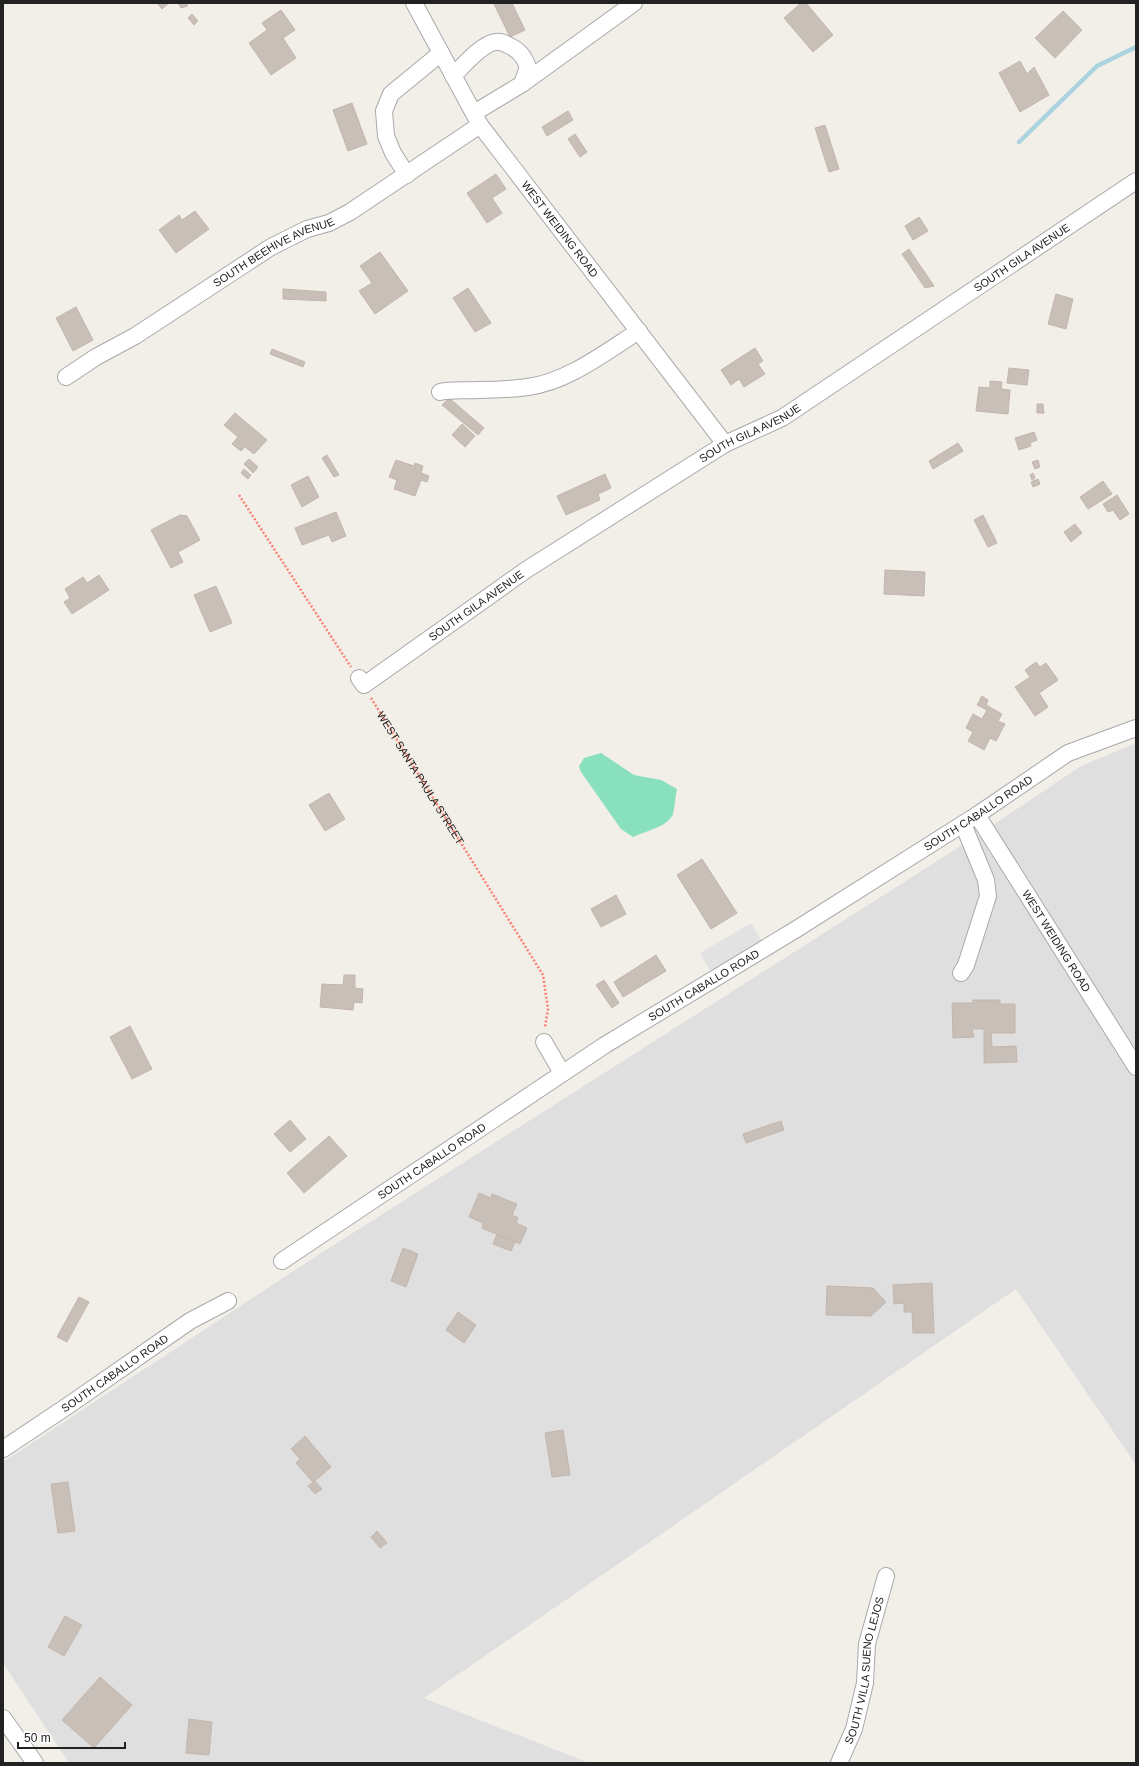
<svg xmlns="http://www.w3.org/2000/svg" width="1139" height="1766" font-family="Arial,sans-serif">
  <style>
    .residential { fill: #e0dfdf }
    .pitch { fill: #88e0be }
    .parking { fill: #e2e2e2 }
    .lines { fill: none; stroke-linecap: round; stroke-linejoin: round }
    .stream { stroke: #aad3df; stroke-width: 4.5 }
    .building { fill: #c7bfb8; stroke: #c4b6ab }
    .minor-casing { stroke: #a9a9a9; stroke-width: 18 }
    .path { stroke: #fa8072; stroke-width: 2.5; stroke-dasharray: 2 2; stroke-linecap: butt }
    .minor { stroke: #fff; stroke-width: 16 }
    .labels { text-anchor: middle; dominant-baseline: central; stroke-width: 3; stroke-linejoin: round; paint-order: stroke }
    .street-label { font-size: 11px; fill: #222; stroke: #fff }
  </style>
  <rect width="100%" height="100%" fill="#f2efe9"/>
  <path class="residential" d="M1136,743V1465L1016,1289L424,1698L589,1763H69L3,1663V1462L315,1257L978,835L1081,766Z"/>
  <path class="pitch" d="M601,753L634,775L661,780L677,789C675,797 675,806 673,814C668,827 645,831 633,837L621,829L581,772L579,766L584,758Z"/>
  <path class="parking" d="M751,923L765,946L713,976L700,953Z"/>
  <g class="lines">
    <path class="stream" d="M1019,142L1097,66L1136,47"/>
  </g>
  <path class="building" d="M157,3H169L162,9Z
    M178,3H186L188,6L181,8Z
    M497,3H512L525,30L510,37L494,4Z
    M801,3H806L833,35L813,52L784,18Z
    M281,10L295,30L283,38L296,58L271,75L249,43L267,30L262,23Z
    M1063,11L1082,30L1055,58L1035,38Z
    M192,14L198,21L194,25L188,18Z
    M1020,61L1027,74L1034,67L1049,95L1020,112L999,73Z
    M352,103L367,144L348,151L333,110Z
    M568,111L573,120L547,136L542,127Z
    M825,125L839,169L829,172L815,128Z
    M575,134L587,152L580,157L568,139Z
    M496,174L506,189L492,198L502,213L487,223L467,193Z
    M195,211L209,229L176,253L159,230L179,215L182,220Z
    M919,217L928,231L913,240L905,226Z
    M909,249L934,286L925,288L902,254Z
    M380,252L408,291L375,314L359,291L372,283L360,266Z
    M468,288L491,323L475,332L453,298Z
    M283,289L326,292V301L283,299Z
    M1056,294L1073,299L1066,329L1048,324Z
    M76,307L93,340L73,351L56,318Z
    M755,348L763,361L758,364L765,374L744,387L739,379L731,385L721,370Z
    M272,349L305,362L303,367L270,354Z
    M1009,368L1029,370L1027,385L1007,383Z
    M990,381L1002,382L1001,389L1010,390L1008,414L976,411L979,387L990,388Z
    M449,398L484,428L478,435L442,405Z
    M1037,404H1043L1044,413H1037Z
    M235,413L267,440L254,454L245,447L241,451L232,444L238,437L224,425Z
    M462,424L475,436L465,447L452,435Z
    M1034,432L1037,440L1030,443L1031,446L1019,450L1015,438Z
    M958,443L963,451L933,469L929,461Z
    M327,455L339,475L334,477L322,458Z
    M249,459L258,467L253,473L244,464Z
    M396,460L414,466L415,463L423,466L421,473L429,476L427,482L421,480L415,496L394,489L397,480L389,477Z
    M1038,460L1040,467L1035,469L1032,462Z
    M244,469L251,475L248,479L241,473Z
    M1033,473L1035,478L1032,480L1030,475Z
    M605,474L611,488L598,494L600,500L566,515L557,496Z
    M308,476L319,497L302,507L291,485Z
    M1038,479L1040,484L1033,487L1031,482Z
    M1103,481L1112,494L1088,509L1080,497Z
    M1117,495L1129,514L1120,520L1113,510L1108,512L1103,504Z
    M336,512L346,536L332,542L329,535L302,545L295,528Z
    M180,515L187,516L200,540L178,552L183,562L171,568L151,530Z
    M983,515L997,543L988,547L974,520Z
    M1075,524L1082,533L1071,542L1064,532Z
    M885,570L925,572L924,596L884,594Z
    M99,575L109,590L72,614L64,602L70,598L65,589L83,577L87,583Z
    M216,586L232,623L210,632L194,595Z
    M1036,662L1040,667L1046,663L1058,680L1039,693L1048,707L1035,716L1015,687L1030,677L1025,670Z
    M982,696L988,700L986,705L1002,714L998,721L1005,724L996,741L990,738L984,750L968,741L973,732L966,728L973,714L982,719L987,710L977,705Z
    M329,793L345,819L325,831L309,805Z
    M702,859L737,913L711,929L677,875Z
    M616,895L626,914L601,927L591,909Z
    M656,955L666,971L623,997L614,982Z
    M344,975H355V988L363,989L362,1003L354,1002L353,1010L320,1007L322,984L343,985Z
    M604,980L619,1003L612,1008L596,985Z
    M973,1000H1000V1004H1015V1033H991L992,1047L1016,1046L1017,1062L984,1063V1029H972L974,1037L953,1038L952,1003H973Z
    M130,1026L152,1069L132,1079L110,1037Z
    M290,1120L306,1139L290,1152L274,1134Z
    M781,1121L784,1130L746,1143L743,1134Z
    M329,1136L347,1156L304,1193L287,1173Z
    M479,1193L491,1198L492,1194L517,1204L512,1215L518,1218L516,1223L527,1228L520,1244L482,1228L483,1223L469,1217Z
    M497,1234L515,1242L511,1251L493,1244Z
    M403,1248L418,1254L406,1287L391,1281Z
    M932,1283L934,1333H913L912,1312H904V1303L894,1304L893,1285Z
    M827,1286L873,1288L886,1302L871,1316L826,1315Z
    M79,1297L89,1302L67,1342L57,1337Z
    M458,1312L476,1325L464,1343L446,1330Z
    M563,1430L570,1475L552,1477L545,1433Z
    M305,1436L331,1467L315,1481L322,1489L315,1494L308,1486L313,1482L296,1463L300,1459L291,1449Z
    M68,1482L75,1531L58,1533L51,1484Z
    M377,1531L387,1543L380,1548L371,1537Z
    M65,1616L82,1625L64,1656L48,1647Z
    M100,1677L132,1705L94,1748L62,1720Z
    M189,1719L212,1722L209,1755L186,1753Z"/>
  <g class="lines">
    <defs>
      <g id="minor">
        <path id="s2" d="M414,3L480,125L725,444"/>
        <path d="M453,76C462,67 482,43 496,42C501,41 506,44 510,46C520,51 524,57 528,67L522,84"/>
        <path d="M474,113L522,84L634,3"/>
        <path d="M407,175L393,153L386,136L384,111L391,94L441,53"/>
        <path id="s3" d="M66,377L96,357L135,336L271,247L307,229L329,223L350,212L480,125"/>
        <path d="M440,392C453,389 465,391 479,390C495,390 512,389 528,387C569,381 604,353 639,331"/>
        <path id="s4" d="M359,678L364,685L526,570L725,444L782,418L1136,181"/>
        <path id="s5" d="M977,815L1136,1067"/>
        <path d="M961,973L966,965L988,896L986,880L963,824"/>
        <path d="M544,1042L562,1073"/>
        <path id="s6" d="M282,1261L605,1045L795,930L977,815L1068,753L1136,728"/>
        <path id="s7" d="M3,1449L69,1405L190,1321L228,1301"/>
        <path d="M3,1718L35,1763"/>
        <path id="s8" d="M839,1763L854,1729L865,1683L867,1644L886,1576"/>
      </g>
    </defs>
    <use href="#minor" class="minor-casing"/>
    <g class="path">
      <path d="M239,495L351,667"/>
      <path id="s1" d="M371,698L543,975L548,1009L545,1027"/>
    </g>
    <use href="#minor" class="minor"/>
  </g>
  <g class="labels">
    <g class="street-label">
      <text stroke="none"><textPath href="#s2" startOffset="270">WEST WEIDING ROAD</textPath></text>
      <text stroke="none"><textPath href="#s3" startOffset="243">SOUTH BEEHIVE AVENUE</textPath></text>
      <text stroke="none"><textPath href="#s4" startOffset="794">SOUTH GILA AVENUE</textPath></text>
      <text stroke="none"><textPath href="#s4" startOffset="470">SOUTH GILA AVENUE</textPath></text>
      <text stroke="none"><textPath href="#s4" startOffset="146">SOUTH GILA AVENUE</textPath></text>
      <text stroke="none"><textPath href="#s1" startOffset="94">WEST SANTA PAULA STREET</textPath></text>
      <text stroke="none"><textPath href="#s6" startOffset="828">SOUTH CABALLO ROAD</textPath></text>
      <text stroke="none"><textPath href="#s5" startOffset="149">WEST WEIDING ROAD</textPath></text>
      <text stroke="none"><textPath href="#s6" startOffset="504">SOUTH CABALLO ROAD</textPath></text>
      <text stroke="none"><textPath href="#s6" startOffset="180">SOUTH CABALLO ROAD</textPath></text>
      <text stroke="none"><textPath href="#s7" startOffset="135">SOUTH CABALLO ROAD</textPath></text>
      <text stroke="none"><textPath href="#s8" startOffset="97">SOUTH VILLA SUENO LEJOS</textPath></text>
    </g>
  </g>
  <rect width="1139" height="1766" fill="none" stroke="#222222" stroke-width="8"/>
  <path d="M18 1742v6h107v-6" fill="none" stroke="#222222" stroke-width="2"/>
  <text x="24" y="1742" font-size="12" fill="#222222" stroke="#ffffff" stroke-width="3" paint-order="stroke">50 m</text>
</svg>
